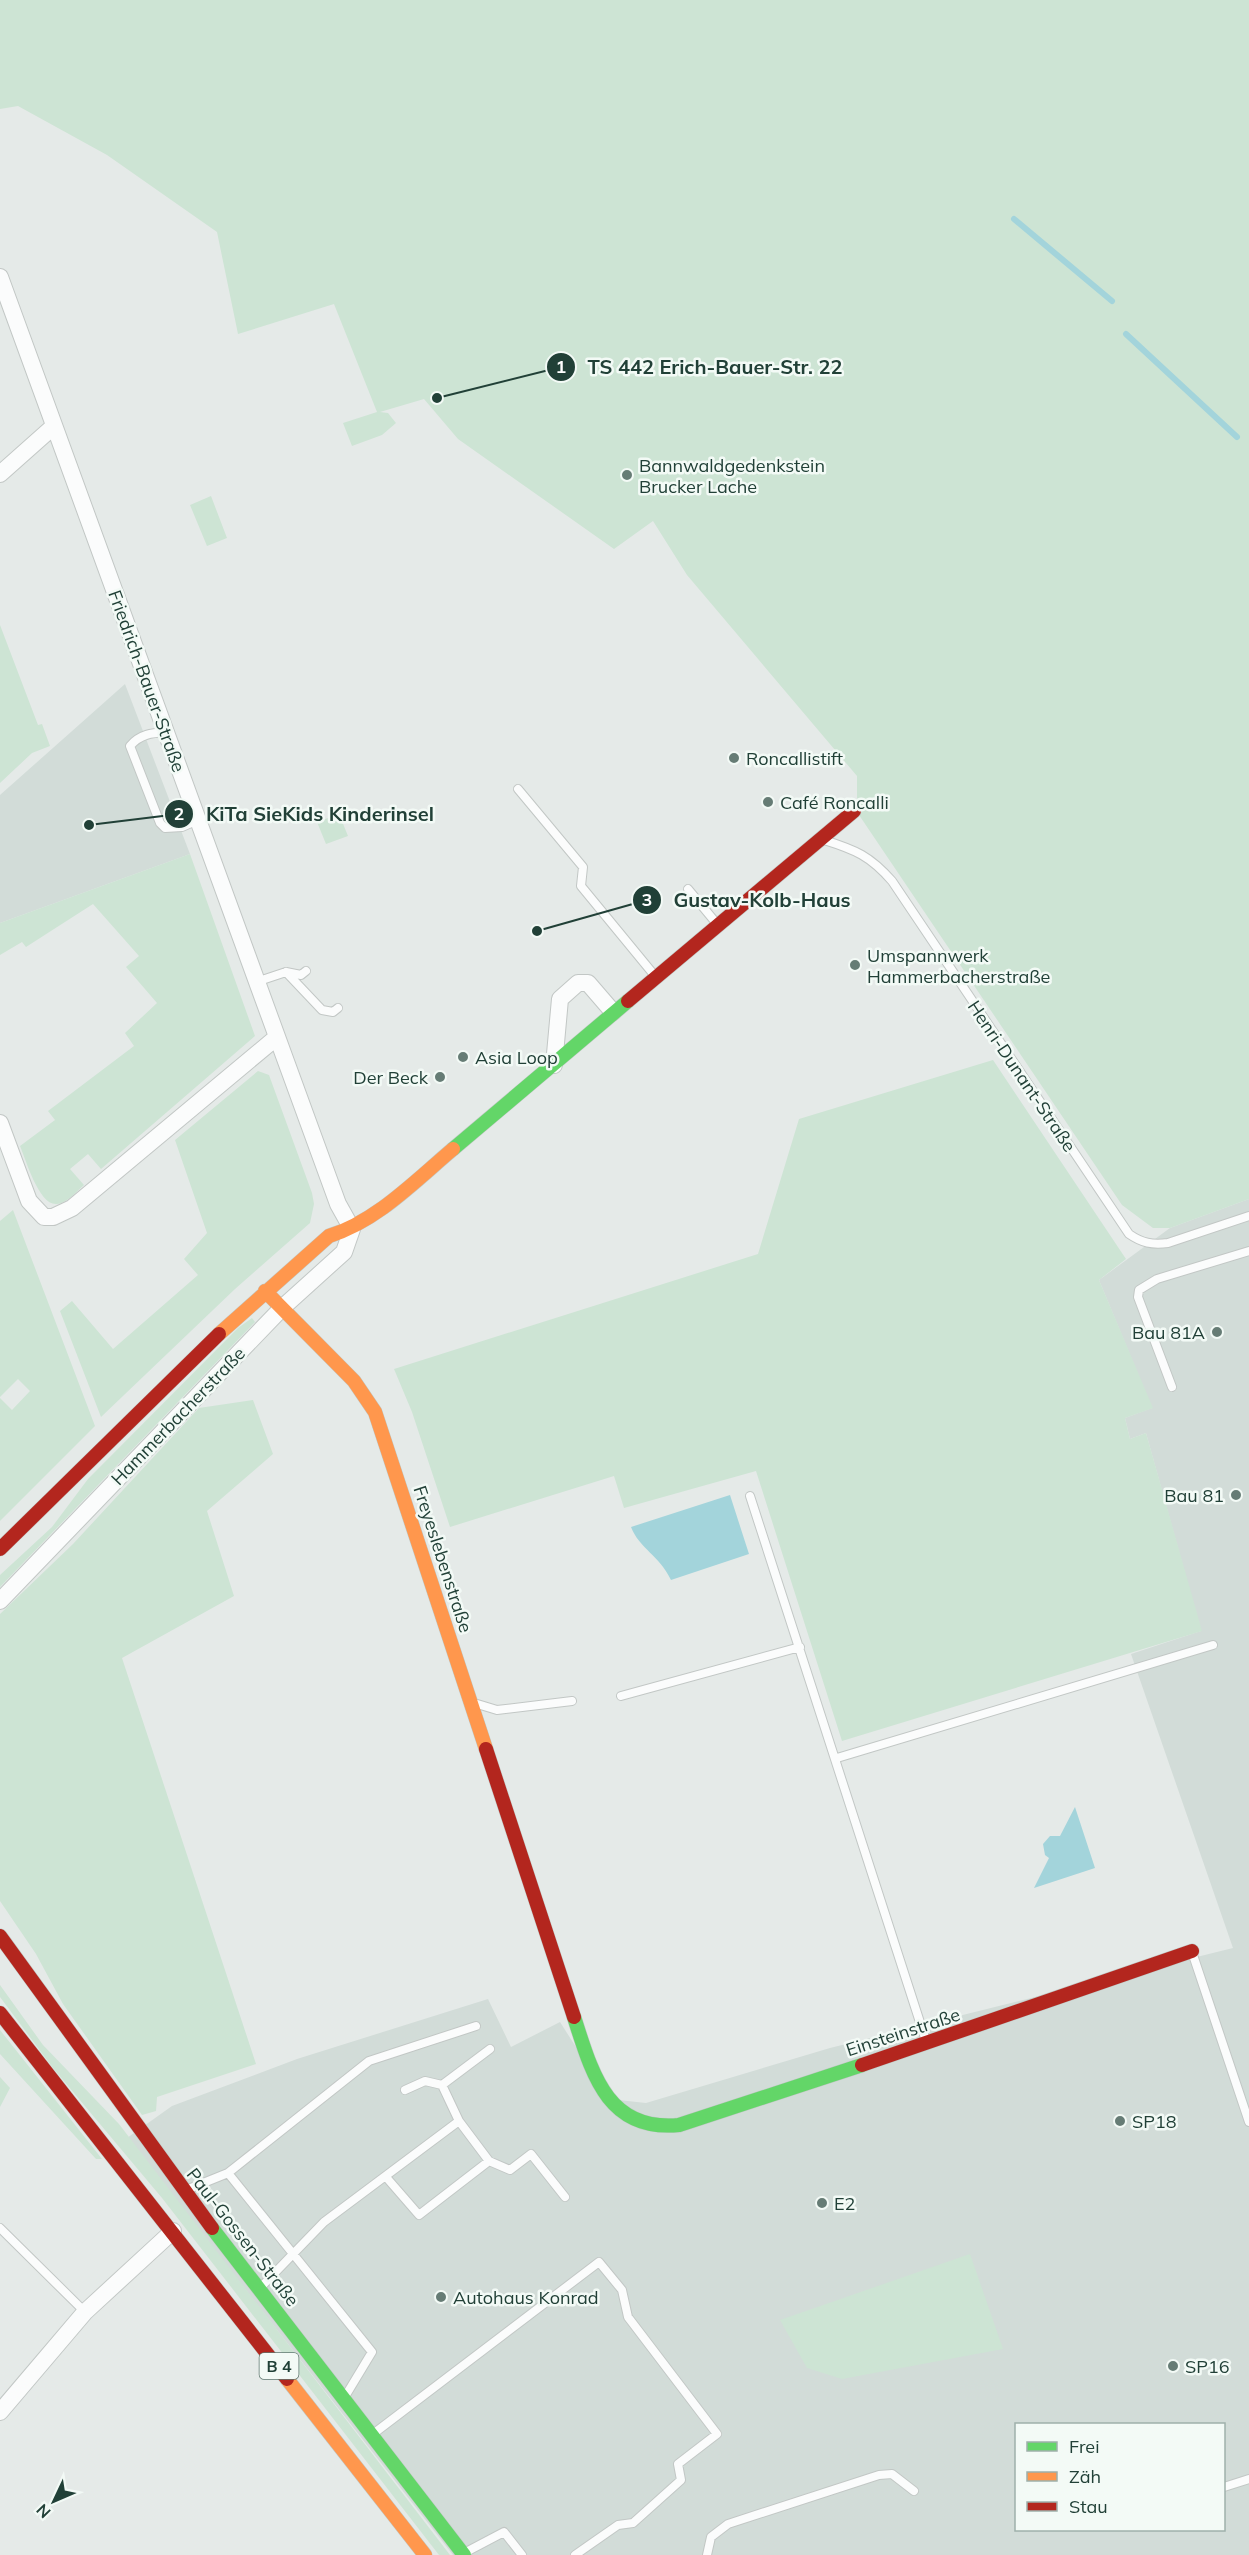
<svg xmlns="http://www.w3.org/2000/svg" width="1249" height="2555" font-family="Mulish,sans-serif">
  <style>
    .built { fill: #d2dcd8; fill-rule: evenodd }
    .green { fill: #cde4d4 }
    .water { fill: #a3d4db }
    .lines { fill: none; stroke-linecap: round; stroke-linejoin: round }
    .stream { stroke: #a3d4db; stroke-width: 6 }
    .lane-casing { stroke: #c2c7c5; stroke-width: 10 }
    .street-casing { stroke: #c2c7c5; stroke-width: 18 }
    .fast-casing { stroke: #c0c8c5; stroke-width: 15 }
    .slow-casing { stroke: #c0c8c5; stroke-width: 15 }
    .jam-casing { stroke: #c0c8c5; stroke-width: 15 }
    .lane { stroke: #fbfcfc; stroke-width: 8 }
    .street { stroke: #fbfcfc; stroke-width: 16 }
    .fast { stroke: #63d668; stroke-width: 14 }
    .slow { stroke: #ff974d; stroke-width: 14 }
    .jam { stroke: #b3261e; stroke-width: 14 }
    .poi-dot { fill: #667c75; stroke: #f3faf6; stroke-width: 2 }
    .labels { text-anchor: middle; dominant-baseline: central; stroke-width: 5; stroke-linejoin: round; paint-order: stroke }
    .shield { fill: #f3faf6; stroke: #607870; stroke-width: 1.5 }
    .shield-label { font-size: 16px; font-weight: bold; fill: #214037 }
    .poi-label { font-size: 18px; fill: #214037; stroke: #f3faf6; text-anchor: start }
    .street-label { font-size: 18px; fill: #214037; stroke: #f3faf6 }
    .leader { fill: none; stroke: #214037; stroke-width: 2 }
    .callout-dot { fill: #214037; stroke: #f3faf6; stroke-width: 2 }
    .mark-label { font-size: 18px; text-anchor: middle; font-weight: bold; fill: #fff }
    .callout-label { font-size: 20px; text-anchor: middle; font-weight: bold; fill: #214037; stroke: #f3faf6; stroke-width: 5; stroke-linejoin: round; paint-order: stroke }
  </style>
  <rect width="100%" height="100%" fill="#e5eae8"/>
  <path class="built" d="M125,684L190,854L0,923V795Z
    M1249,1199V2555H453L127,2138L172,2106L297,2059L488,1999L511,2047L560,2022L609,2099L646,2103L830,2048L1233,1948L1131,1654L1201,1631L1146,1433L1130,1439L1125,1418L1152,1408L1099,1280L1170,1228ZM1016,2424H1224V2530H1016Z"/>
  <path class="green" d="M0,0H1249V1199L1170,1228H1153L1122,1205L857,812V776L687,575L653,521L614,549L458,439L424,399L380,412L388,413L396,423L382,435L352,446L343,423L377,412L334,304L238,334L217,232L107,155L18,106L0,109Z
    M211,496L227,538L207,546L190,505Z
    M0,625L38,725L42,724L50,746L32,753L0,783Z
    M339,814L348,836L326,844L317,822Z
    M190,854L255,1036L101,1169L88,1154L70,1169L84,1185C77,1191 67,1203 57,1204C39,1206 26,1160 20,1146L55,1120L48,1111L134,1046L125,1033L157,1003L126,967L139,956L93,904L26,947L22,942L0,955V923Z
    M993,1060L1126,1259L1099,1280L1153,1408L1125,1418L1130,1439L1146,1433L1202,1631L842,1741L756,1471L624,1508L614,1476L450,1527L412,1412L394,1369L758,1254L799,1119Z
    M258,1071L269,1075L312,1193L314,1204L310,1223L235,1289L101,1417L60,1311L72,1301L113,1349L198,1275L184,1259L207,1233L175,1140Z
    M13,1210L95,1426L0,1521V1398L12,1410L30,1391L18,1379L0,1397V1221Z
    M252,1318L255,1322L0,1587V1575L52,1527L88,1479L238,1328Z
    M253,1400L273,1454L207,1511L234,1596L122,1658L256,2064L157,2097L156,2111L142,2115L63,2004L36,1954L0,1901V1614L73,1544L199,1408Z
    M0,1985L43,2045L119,2124L450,2555H439L162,2198L53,2068L0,1997Z
    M0,2030L102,2159H96L0,2054Z
    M0,2077L10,2088L0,2107Z
    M970,2254L1003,2349L842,2379L807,2368L780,2320Z"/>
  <path class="water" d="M730,1495L749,1554L671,1580C660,1556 639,1548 631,1527Z
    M1075,1807L1095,1868L1034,1888L1049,1858L1045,1855L1043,1844L1050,1836H1060Z"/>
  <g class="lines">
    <path class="stream" d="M1014,219L1112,301
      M1126,334L1237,437"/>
    <defs>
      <path id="lane" d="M166,732C152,733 140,734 130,746L160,823L165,828L182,827L198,820
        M518,789L583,867L581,886L655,976
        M824,840C856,850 870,856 892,881L1129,1234C1142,1243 1152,1245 1168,1243L1249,1216
        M688,889L717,924
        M286,972L322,1010L333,1012L338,1008
        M256,982L286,972L301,975L306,971
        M1172,1387L1138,1297L1139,1290L1157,1279L1249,1251
        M750,1496L927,2044
        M621,1696L800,1647
        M474,1703L497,1710L572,1701
        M837,1758L1213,1645
        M1192,1952L1249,2122
        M442,2085L459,2121
        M405,2090L425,2081L442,2085L490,2049
        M228,2173L369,2061L476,2026
        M386,2177L419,2215L489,2161L510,2170L531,2154L565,2197
        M186,2190L228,2173L372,2352L346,2395
        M0,2228L85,2312
        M262,2286L324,2222L459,2121L489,2161
        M373,2434L599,2262L622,2290L628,2317L717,2434L678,2464L681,2480L633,2523L618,2525L575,2555
        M1224,2487L1249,2479
        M466,2552L504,2532L522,2555
        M707,2555L711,2537L728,2524L879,2475L892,2474L914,2491"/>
      <path id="street" d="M0,277L338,1204L352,1229L344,1252L282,1308L0,1601
        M0,474L54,426
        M554,1065L560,999L578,983H588L613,1012
        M0,1123L29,1201L44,1217H53L72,1208L277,1037
        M0,2412L85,2312L173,2231"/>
      <path id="fast" d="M453,1149L628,1001
        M574,2017C592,2073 607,2132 679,2125L862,2065
        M212,2228L464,2555"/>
      <path id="slow" d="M265,1291L354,1381L375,1412L486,1749
        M219,1334L329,1236C377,1221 415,1181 453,1149
        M287,2379L425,2555"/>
      <path id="jam" d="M628,1001L854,811
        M0,1549L219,1334
        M486,1749L574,2017
        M0,1936L212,2228
        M0,2013L287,2379
        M862,2065L1192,1951"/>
    </defs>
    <use href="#lane" class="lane-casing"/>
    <use href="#street" class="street-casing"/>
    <use href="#fast" class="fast-casing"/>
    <use href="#slow" class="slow-casing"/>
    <use href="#jam" class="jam-casing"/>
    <use href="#lane" class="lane"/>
    <use href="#street" class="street"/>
    <use href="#fast" class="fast"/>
    <use href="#slow" class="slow"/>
    <use href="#jam" class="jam"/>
  </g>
  <g class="poi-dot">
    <circle cx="627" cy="475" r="6"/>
    <circle cx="734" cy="758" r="6"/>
    <circle cx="768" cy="802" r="6"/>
    <circle cx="855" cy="965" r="6"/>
    <circle cx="463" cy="1057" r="6"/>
    <circle cx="440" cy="1077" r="6"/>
    <circle cx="1217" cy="1332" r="6"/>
    <circle cx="1236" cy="1495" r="6"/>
    <circle cx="1120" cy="2121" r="6"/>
    <circle cx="822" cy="2203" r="6"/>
    <circle cx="441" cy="2297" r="6"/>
    <circle cx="1173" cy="2366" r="6"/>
  </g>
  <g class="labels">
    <rect class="shield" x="259.5" y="2353" width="39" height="26" rx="4.5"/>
    <g class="shield-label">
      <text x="279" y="2366">B 4</text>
    </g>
    <g class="poi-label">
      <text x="639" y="465">Bannwaldgedenkstein<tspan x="639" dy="21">Brucker Lache</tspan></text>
      <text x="746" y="758">Roncallistift</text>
      <text x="780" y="802">Café Roncalli</text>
      <text x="867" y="955">Umspannwerk<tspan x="867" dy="21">Hammerbacherstraße</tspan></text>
      <text x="475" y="1057">Asia Loop</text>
      <text x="428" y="1077" text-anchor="end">Der Beck</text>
      <text x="1205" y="1332" text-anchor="end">Bau 81A</text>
      <text x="1224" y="1495" text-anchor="end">Bau 81</text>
      <text x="1132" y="2121">SP18</text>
      <text x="834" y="2203">E2</text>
      <text x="453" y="2297">Autohaus Konrad</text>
      <text x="1185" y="2366">SP16</text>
    </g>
    <g class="street-label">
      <text transform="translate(147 681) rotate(70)">Friedrich-Bauer-Straße</text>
      <text transform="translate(1022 1076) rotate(56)">Henri-Dunant-Straße</text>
      <text transform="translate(178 1416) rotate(-46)">Hammerbacherstraße</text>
      <text transform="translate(443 1559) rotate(72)">Freyeslebenstraße</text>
      <text transform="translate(903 2032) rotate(-18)">Einsteinstraße</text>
      <text transform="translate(243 2237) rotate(52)">Paul-Gossen-Straße</text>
    </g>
  </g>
  <path class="leader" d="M437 398L561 367M89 825L179 814M537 931L647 900"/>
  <g class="callout-dot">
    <circle cx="437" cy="398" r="6"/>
    <circle cx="89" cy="825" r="6"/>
    <circle cx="537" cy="931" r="6"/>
    <circle cx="561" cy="367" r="15"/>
    <circle cx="179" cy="814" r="15"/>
    <circle cx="647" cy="900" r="15"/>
  </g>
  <g class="mark-label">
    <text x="561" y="373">1</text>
    <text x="179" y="820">2</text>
    <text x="647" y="906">3</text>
  </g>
  <g class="callout-label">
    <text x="715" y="374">TS 442 Erich-Bauer-Str. 22</text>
    <text x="320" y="821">KiTa SieKids Kinderinsel</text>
    <text x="762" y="907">Gustav-Kolb-Haus</text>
  </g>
  <rect x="1015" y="2423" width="210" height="108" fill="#f3faf6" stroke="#9fb0aa" stroke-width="1.5"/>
  <rect x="1027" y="2442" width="30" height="9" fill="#63d668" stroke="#9fb0aa" stroke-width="1.5"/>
  <text x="1069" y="2453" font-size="18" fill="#214037">Frei</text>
  <rect x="1027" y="2472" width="30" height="9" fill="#ff974d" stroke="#9fb0aa" stroke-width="1.5"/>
  <text x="1069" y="2483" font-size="18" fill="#214037">Zäh</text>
  <rect x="1027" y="2502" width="30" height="9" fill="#b3261e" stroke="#9fb0aa" stroke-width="1.5"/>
  <text x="1069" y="2513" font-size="18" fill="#214037">Stau</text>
  <g transform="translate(54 2501) rotate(226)" stroke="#f3faf6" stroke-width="4.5" paint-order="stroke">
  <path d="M0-4.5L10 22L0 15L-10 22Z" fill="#214037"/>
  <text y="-9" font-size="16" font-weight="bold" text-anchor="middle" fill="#214037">N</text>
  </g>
</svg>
